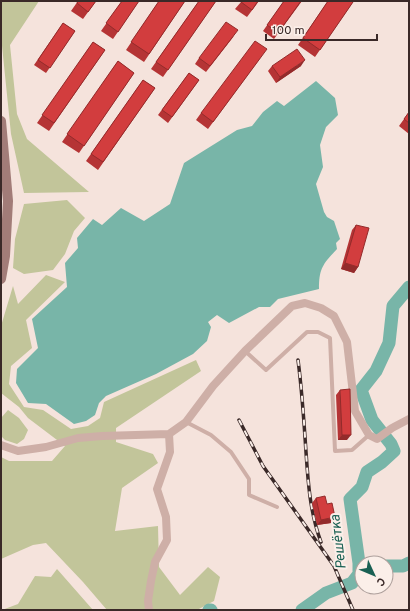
<svg xmlns="http://www.w3.org/2000/svg" width="410" height="611" font-family="Overpass,sans-serif">
  <style>
    .green { fill: #c2c59a }
    .water { fill: #78b5a8 }
    .lines { fill: none; stroke-linecap: round; stroke-linejoin: round }
    .river { stroke: #78b5a8; stroke-width: 13 }
    .lane { stroke: #ceafa7; stroke-width: 4 }
    .street { stroke: #ceafa7; stroke-width: 8 }
    .secondary { stroke: #a27c78; stroke-width: 10 }
    .rail-casing { stroke: #3a2928; stroke-width: 3.5 }
    .rail { stroke: #fbefe9; stroke-width: 2; stroke-dasharray: 6; stroke-linecap: butt }
    .wall { fill: #b53435 }
    .shaded-wall { fill: #932b2b }
    .building { fill: #d23d3e; stroke: #932b2b }
    .labels { text-anchor: middle; dominant-baseline: central; stroke-width: 4; stroke-linejoin: round; paint-order: stroke }
    .water-label { font-size: 14px; font-style: italic; fill: #196053; stroke: #fbefe9 }
  </style>
  <rect width="100%" height="100%" fill="#f5e3dc"/>
  <path class="green" d="M1,1H39L10,45L17,114L27,139L89,192L24,193L11,134L1,36Z
    M67,200L85,218L74,231L65,254L53,270L24,274L13,268L15,239L24,204Z
    M46,275L65,282L26,320L32,348L11,366L9,384L24,407L43,410L71,429L88,426L100,418L104,402L196,360L201,371L116,428V442L153,454L158,463L122,488L115,531L158,526L159,567L180,595L208,567L220,577L214,601L197,610H107L83,582L46,543L33,545L1,559V457L9,461H52L65,446L28,418L19,407L1,393V326L13,286L18,304Z
    M8,410L19,418L28,430L24,439L17,444L5,440L1,436V418Z
    M57,569L93,610H2L18,604L35,576L51,577Z"/>
  <path class="water" d="M316,81L335,98L338,115L326,127L320,145L323,167L316,184L324,212L327,217L334,221L340,239L336,243L337,249C323,264 319,268 319,289L278,299L270,307H259L229,323L217,315L208,322L211,327L207,341L193,354L156,374L106,396L99,403L95,415L86,421L74,424L46,404L28,403L16,383L17,369L38,348L32,319L67,287L65,263L78,248L77,238L93,219L102,225L121,208L144,221L170,204L184,163L237,130L252,126L263,112L277,101L284,106Z"/>
  <g class="lines">
    <path class="river" d="M386,566H403L409,563
      M209,610H211
      M302,610L326,593L352,583L359,574V563L350,499L362,487L367,472L382,462L394,451L391,444L372,420L361,390L376,371L389,343L393,306L409,287"/>
    <path class="lane" d="M245,351L266,370L307,332H318L330,338L335,451L352,450L369,435
      M186,422L211,435L231,452L249,479V495L277,507"/>
    <path class="street" d="M1,445L18,451L46,447L78,438L102,436L169,434L186,422L213,386L245,351L292,306L305,303L321,308L334,316L347,342L355,411L369,435L377,439L392,428L409,419
      M149,610L148,601L151,581L155,562L167,540L166,517L157,489L170,452L169,434"/>
    <path class="secondary" d="M1,121L8,201L5,256L1,279"/>
    <defs>
      <path id="rail" d="M298,360C302,390 304,421 306,452C308,482 310,513 321,542
        M239,420L263,466L334,566L353,610"/>
    </defs>
    <use href="#rail" class="rail-casing"/>
    <use href="#rail" class="rail"/>
  </g>
  <path class="wall" d="M78,1H96L83,19L71,11Z
    M122,1H139L113,39L101,31Z
    M159,1H185L144,62L126,50Z
    M199,1H216L163,77L151,69Z
    M259,1L247,17L235,9L241,2Z
    M284,1H302L274,39L263,31Z
    M328,1L353,2L315,57L298,45Z
    M63,23L75,31L46,73L34,65Z
    M234,36L206,72L195,64L199,58Z
    M93,42L105,50L49,131L37,123Z
    M261,57L208,129L196,120L201,113Z
    M118,61L134,73L79,153L62,142Z
    M272,66H301L276,83L268,71Z
    M189,73L199,80L168,123L158,115Z
    M143,80L155,88L98,170L86,161Z
    M409,112V134L399,126Z
    M356,225L358,267L354,273L341,269L352,230Z
    M340,390L347,440H338L336,395Z
    M316,498L331,523L317,525L312,503Z"/>
  <path class="shaded-wall" d="M305,60L301,66L276,83L280,77Z
    M345,263L358,267L354,273L341,269Z
    M342,435H351L347,440H338Z
    M335,517L331,523L317,525L321,520Z"/>
  <path class="building" d="M78,1H96L88,12L77,3Z
    M122,1H139L118,32L106,23Z
    M159,1H185L149,54L131,42Z
    M199,1H216L168,70L156,62Z
    M241,1H258L252,10L241,2Z
    M284,1H301L278,33L267,25Z
    M328,1H351L353,2L320,50L303,38Z
    M226,22L238,30L210,66L199,58Z
    M63,23L75,31L50,68L38,60Z
    M255,41L267,49L213,122L201,113Z
    M93,42L105,50L54,123L42,115Z
    M297,49L305,60L280,77L272,66Z
    M118,61L134,73L84,146L67,134Z
    M189,73L199,80L172,117L162,110Z
    M143,80L155,88L103,162L91,154Z
    M409,112V123L404,119Z
    M356,225L369,228L358,267L345,263Z
    M350,389L351,435H342L340,390Z
    M325,496L327,504L332,503L335,517L321,520L316,498Z"/>
  <g class="labels">
    <g class="water-label">
      <text transform="translate(339 542) rotate(-97)">Решётка</text>
    </g>
  </g>
  <rect width="410" height="611" fill="none" stroke="#3a2928" stroke-width="4"/>
  <g transform="translate(374 575) rotate(134)"><circle r="19" fill="#fbefe9" stroke="#aea09c"/>
  <path d="M0-3L7 15L0 10L-7 15Z" fill="#196053"/>
  <text y="-6" font-size="11" font-weight="bold" text-anchor="middle" fill="#3a2928">С</text>
  </g>
  <path d="M266 34v6h111v-6" fill="none" stroke="#3a2928" stroke-width="2"/>
  <text x="272" y="34" font-size="12" fill="#3a2928" stroke="#fbefe9" stroke-width="3" paint-order="stroke">100 m</text>
</svg>
